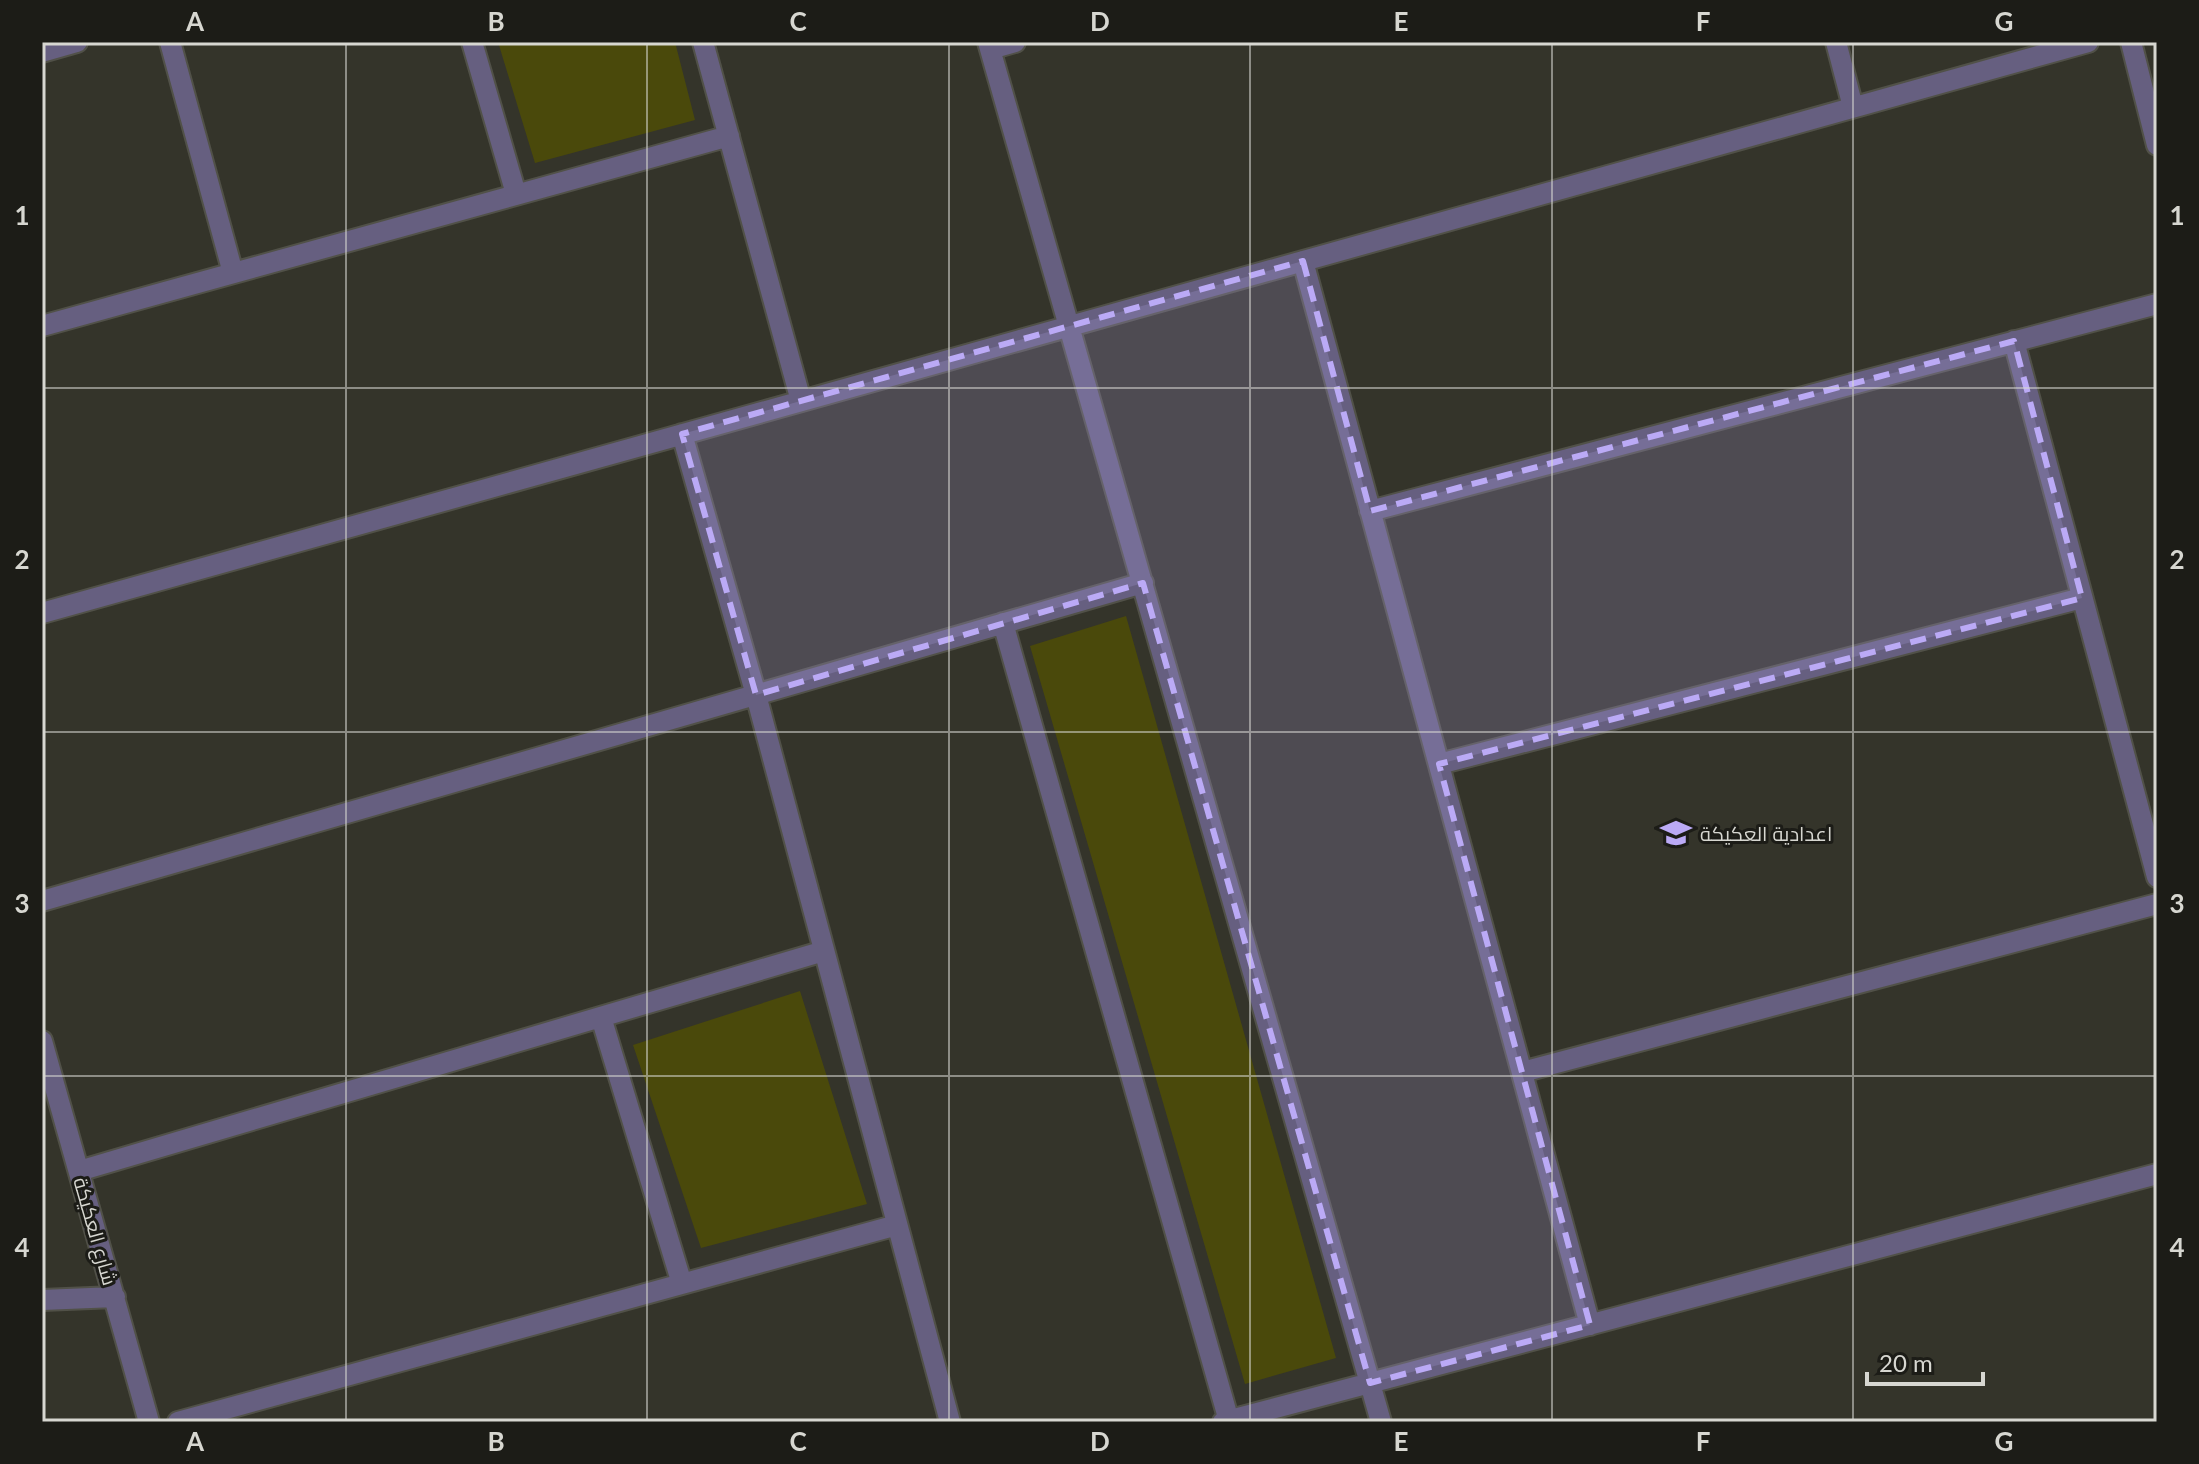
<svg xmlns="http://www.w3.org/2000/svg" width="2199" height="1464" font-family="Lato,Cairo,sans-serif">
  <style>
    .green { fill: #4a490b }
    .lines { fill: none; stroke-linecap: round; stroke-linejoin: round }
    .minor-casing { stroke: #515148; stroke-width: 24 }
    .minor { stroke: #665f80; stroke-width: 20 }
    .marked { fill: #bbaaf6; fill-opacity: 0.2; stroke: #bbaaf6; stroke-width: 6; stroke-dasharray: 16 10; stroke-linejoin: round }
    .grid { fill: none; stroke: #d7d7d1; stroke-width: 2; stroke-opacity: 0.55 }
    .labels { text-anchor: middle; dominant-baseline: central; stroke-width: 6; stroke-linejoin: round; paint-order: stroke }
    .poi-label { font-size: 20px; fill: #d7d7d1; stroke: #1c1c17; text-anchor: start }
    .street-label { font-size: 20px; fill: #d7d7d1; stroke: #1c1c17 }
    .neatline { fill: none; stroke: #d7d7d1; stroke-width: 3 }
    .grid-label { font-size: 26px; text-anchor: middle; font-weight: bold; fill: #d7d7d1 }
  </style>
  <rect width="100%" height="100%" fill="#34342a"/>
  <path class="green" d="M498,42H675L695,120L535,163Z
    M1126,616L1336,1358L1245,1384L1030,646Z
    M800,991L867,1204L701,1248L633,1045Z"/>
  <g class="lines">
    <defs>
      <path id="minor" d="M170,42L233,273
        M472,42L516,194
        M703,42L801,401
        M988,42L1381,1422
        M1836,42L1853,107
        M2131,42L2157,145
        M990,49L1015,42
        M42,52L77,42
        M1303,261L1590,1325
        M42,326L729,136
        M2014,341L2157,877
        M682,434L756,695L950,1422
        M1370,511L2157,304
        M42,613L2088,42
        M1003,623L1229,1421
        M1439,764L2082,598
        M42,901L1143,583
        M601,1017L682,1284
        M42,1041L149,1422
        M1522,1072L2157,904
        M79,1171L824,951
        M42,1300L115,1297
        M178,1422L897,1225
        M1223,1422L2157,1174"/>
    </defs>
    <use href="#minor" class="minor-casing"/>
    <use href="#minor" class="minor"/>
  </g>
  <path class="marked" d="M1303,261L1370,511L2014,341L2082,598L1439,764L1590,1325L1370,1383L1143,583L756,695L682,434Z"/>
  <path class="grid" d="M346,42V1422M647,42V1422M949,42V1422M1250,42V1422M1552,42V1422M1853,42V1422M42,388H2157M42,732H2157M42,1076H2157"/>
  <defs>
    <symbol id="school-bare" viewBox="-9 -9 18 18"><path d="M0-5L7-2L0 1L-7-2ZM-4 1L0 2.5L4 1V4Q0 6-4 4Z" fill="#bbaaf6" stroke="#1c1c17" stroke-width="2.5" paint-order="stroke"/></symbol>
  </defs>
  <g fill-rule="evenodd">
    <use href="#school-bare" x="1654" y="811" width="44" height="44"/>
  </g>
  <g class="labels">
    <g class="poi-label">
      <text x="1700" y="833">اعدادية العكيكة</text>
    </g>
    <g class="street-label">
      <text transform="translate(96 1231) rotate(74)">شارع العكيكة</text>
    </g>
  </g>
  <rect width="2199" height="1464" fill="none" stroke="#1c1c17" stroke-width="88"/>
  <path d="M1867 1372v12h116v-12" fill="none" stroke="#d7d7d1" stroke-width="4"/>
  <text x="1879" y="1372" font-size="24" fill="#d7d7d1" stroke="#1c1c17" stroke-width="6" paint-order="stroke">20 m</text>
  <rect x="44" y="44" width="2111" height="1376" class="neatline"/>
  <g class="grid-label">
    <text x="195" y="31">A</text>
    <text x="496" y="31">B</text>
    <text x="798" y="31">C</text>
    <text x="1100" y="31">D</text>
    <text x="1401" y="31">E</text>
    <text x="1703" y="31">F</text>
    <text x="2004" y="31">G</text>
    <text x="22" y="225">1</text>
    <text x="2177" y="225">1</text>
    <text x="22" y="569">2</text>
    <text x="2177" y="569">2</text>
    <text x="22" y="913">3</text>
    <text x="2177" y="913">3</text>
    <text x="22" y="1257">4</text>
    <text x="2177" y="1257">4</text>
    <text x="195" y="1451">A</text>
    <text x="496" y="1451">B</text>
    <text x="798" y="1451">C</text>
    <text x="1100" y="1451">D</text>
    <text x="1401" y="1451">E</text>
    <text x="1703" y="1451">F</text>
    <text x="2004" y="1451">G</text>
  </g>
</svg>
